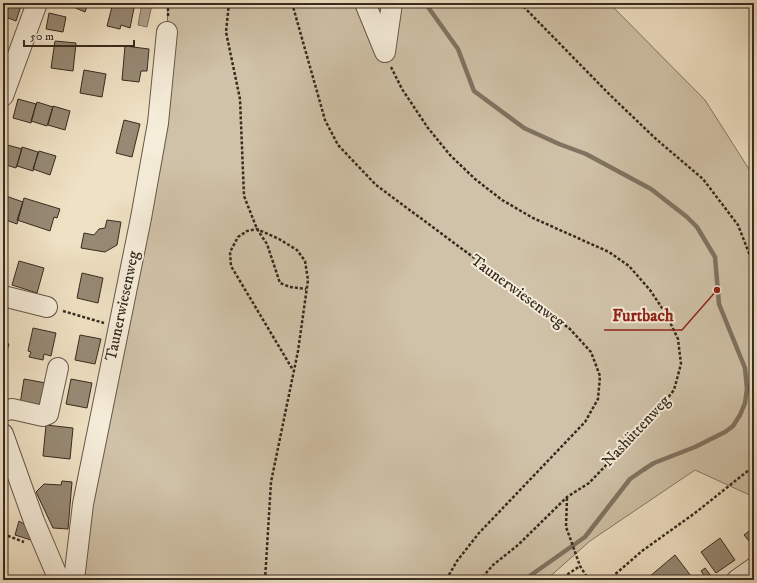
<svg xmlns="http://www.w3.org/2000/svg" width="757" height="583" font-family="'IM FELL DW Pica',serif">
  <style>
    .green { fill: #d0c2a8; stroke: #847664 }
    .water { fill: #b0a38c; stroke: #807361 }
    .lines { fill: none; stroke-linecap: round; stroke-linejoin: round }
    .stream { stroke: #807361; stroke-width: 4.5 }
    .building { fill: #978a75; stroke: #372b20 }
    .minor-casing { stroke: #655849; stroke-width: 22 }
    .path { stroke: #372b20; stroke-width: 2.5; stroke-dasharray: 3 2; stroke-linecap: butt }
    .minor { stroke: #f5ecd9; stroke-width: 20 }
    .labels { text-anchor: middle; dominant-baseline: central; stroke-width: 4; stroke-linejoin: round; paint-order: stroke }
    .street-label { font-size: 16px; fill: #372b20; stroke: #f5ecd9 }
    .leader { fill: none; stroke: #8f2418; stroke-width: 1.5 }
    .callout-dot { fill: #8f2418; stroke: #f5ecd9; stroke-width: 1.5 }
    .callout-label { font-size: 17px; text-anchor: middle; font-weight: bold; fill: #8f2418; stroke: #f5ecd9; stroke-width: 4; stroke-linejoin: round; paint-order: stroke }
  </style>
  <rect width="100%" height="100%" fill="#efe1c4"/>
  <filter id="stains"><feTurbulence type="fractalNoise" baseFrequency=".005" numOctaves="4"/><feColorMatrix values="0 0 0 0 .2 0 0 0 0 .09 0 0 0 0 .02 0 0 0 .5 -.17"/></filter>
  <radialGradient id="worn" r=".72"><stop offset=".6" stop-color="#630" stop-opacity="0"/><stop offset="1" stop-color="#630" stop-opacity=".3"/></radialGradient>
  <path class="green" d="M168,3H609L705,100L754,177V497L695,470L590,541L546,580H72L167,32Z"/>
  <path class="water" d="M142,3L152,5L147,27L138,25Z"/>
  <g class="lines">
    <path class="stream" d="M427,3L428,7L458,49L474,91L524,128L559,144L586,154L651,189L687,217L697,227L715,257L719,304L745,368L747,389L745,403L740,415L733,426L725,432L695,447L654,463L643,470L630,479L585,537L524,580"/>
  </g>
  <path class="building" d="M4,3H22L16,21L3,16Z
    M64,3H88L85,12Z
    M113,3L134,8L130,28L121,25L120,29L107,26Z
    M49,13L66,17L63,32L46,29Z
    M55,41L76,43L73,71L51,68Z
    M125,46L149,49L147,71H141L139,82L122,80Z
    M84,70L106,74L102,97L80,93Z
    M18,99L36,104L31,123L13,118Z
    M37,102L53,107L47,126L31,121Z
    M53,106L70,111L65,130L48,125Z
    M124,120L140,124L132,157L116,153Z
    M4,144L22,149L16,168L3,164Z
    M22,147L38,152L33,171L17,166Z
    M39,151L56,156L50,175L33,169Z
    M3,195L23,202L17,224L3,219Z
    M24,198L60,209L57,218L54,217L50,231L17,220Z
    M107,220L121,222L117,245L105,252L81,248L84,233L94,235L99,229L105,228Z
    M19,261L44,268L37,293L12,285Z
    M82,273L103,278L98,303L77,298Z
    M33,328L56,333L51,356L44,354L43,360L29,357L31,352L28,351Z
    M80,335L101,339L95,364L75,360Z
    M3,342L9,344L3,365Z
    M24,379L46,383L41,408L20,404Z
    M71,379L92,383L87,408L66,404Z
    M46,425L73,428L70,459L43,456Z
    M62,481L72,482L68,529L53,528L36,492L44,484L61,485Z
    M3,486H6L7,506H4L3,515Z
    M19,521L30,528L34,541L15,535Z
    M754,527V547L744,535Z
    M720,538L735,560L716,573L701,552Z
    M675,555L694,580H652L649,577Z
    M705,568L714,580H707L701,571Z"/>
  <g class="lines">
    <defs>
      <path id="minor" d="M365,3L385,52
        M385,52L392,3
        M3,96L37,3
        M3,296L47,307
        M3,411L12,409L43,416L48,414L58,368
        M3,434L34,521L59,580
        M74,580L83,504L141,218L158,123L167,32
        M737,580L754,568"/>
    </defs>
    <use href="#minor" class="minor-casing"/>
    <path class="path" d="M229,3L226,32L240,99L244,196L257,229L267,244L280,283L290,287L306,289
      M292,3L325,120L338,145L376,185L570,329L591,352L600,376L598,399L585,422L479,533L457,561L446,580
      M520,3L610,95L656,139L703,179L738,225L754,266
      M168,16V3
      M391,67L402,89L428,128L450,155L475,179L502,200L533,218L609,252L629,266L650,290L666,314L678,339L681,364L674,390L656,413L589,483L567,497L518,545L493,565L480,580
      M63,311L104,323
      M567,498L566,527L569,535L580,566L587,577L601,580
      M3,534L24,542
      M265,580L271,482L298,351L308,280L305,261L297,250L279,239L257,229L247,231L238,237L230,252L231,266L293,370
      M559,580L580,566
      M602,580L612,577L642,551L695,513L754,466"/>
    <use href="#minor" class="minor"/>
  </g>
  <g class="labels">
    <g class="street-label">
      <text transform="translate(518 291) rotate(36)">Taunerwiesenweg</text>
      <text transform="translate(122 306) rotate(-78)">Taunerwiesenweg</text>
      <text transform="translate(636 431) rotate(-47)">Nashüttenweg</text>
    </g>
  </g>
  <path class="leader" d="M717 290L682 330H604"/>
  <circle class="callout-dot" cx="717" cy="290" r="4"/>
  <g class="callout-label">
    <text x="643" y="321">Furtbach</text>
  </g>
  <rect width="757" height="583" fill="none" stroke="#efe1c4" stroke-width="16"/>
  <rect x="4" y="4" width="749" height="575" fill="none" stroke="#372b20" stroke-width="2"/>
  <rect x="8" y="8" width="741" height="567" fill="none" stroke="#372b20"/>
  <path d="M24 40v6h110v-6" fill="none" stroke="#372b20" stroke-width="2"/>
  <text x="30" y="40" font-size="12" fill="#372b20" stroke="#f5ecd9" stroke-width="3" paint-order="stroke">50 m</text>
  <rect width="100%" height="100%" filter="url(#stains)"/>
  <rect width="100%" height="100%" fill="url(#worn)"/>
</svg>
